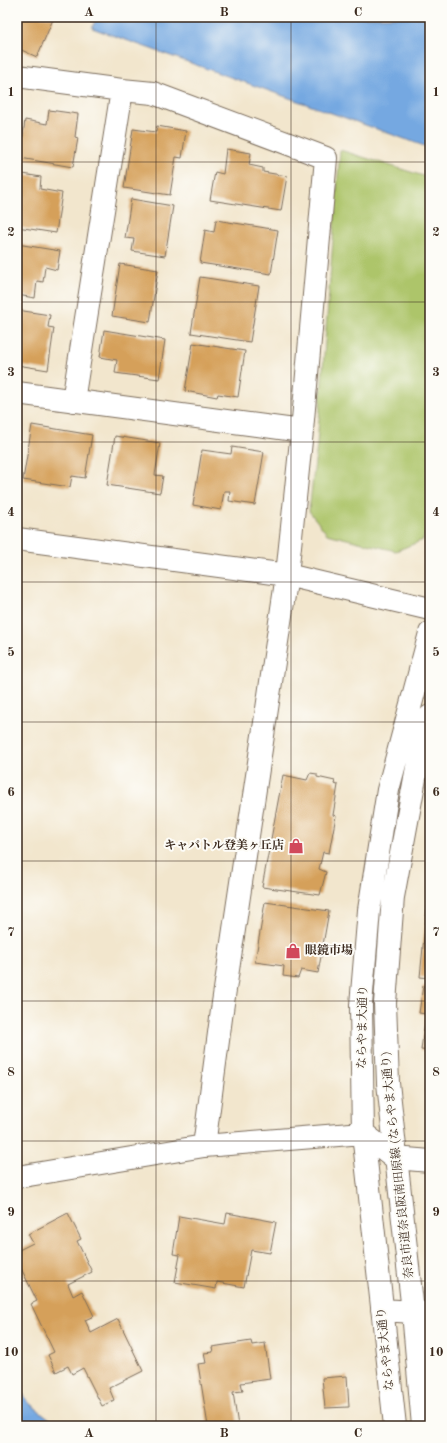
<svg xmlns="http://www.w3.org/2000/svg" width="447" height="1443" font-family="'Old Standard TT','Noto Serif JP',serif">
  <style>
    .green { fill: #adc56a; stroke: #747844 }
    .water { fill: #75a8e1; stroke: #586980 }
    .building { fill: #d5a05a }
    .lines { fill: none; stroke-linecap: round; stroke-linejoin: round }
    .minor-casing { stroke: #7b6c5b; stroke-width: 24 }
    .minor { stroke: #fff; stroke-width: 22 }
    .grid { fill: none; stroke: #3b2a1e; stroke-width: 1; stroke-opacity: 0.55 }
    .labels { text-anchor: middle; dominant-baseline: central; stroke-width: 4; stroke-linejoin: round; paint-order: stroke }
    .poi-label { font-size: 12px; font-weight: bold; fill: #3b2a1e; stroke: #fdfcf7; text-anchor: end }
    .street-label { font-size: 12px; fill: #3b2a1e; stroke: #fdfcf7 }
    .neatline { fill: none; stroke: #3b2a1e; stroke-width: 1.5 }
    .grid-label { font-size: 13px; text-anchor: middle; font-weight: bold; fill: #3b2a1e }
  </style>
  <rect width="100%" height="100%" fill="#fdfcf7"/>
  <filter id="ink" filterUnits="userSpaceOnUse"><feTurbulence type="fractalNoise" baseFrequency=".025" numOctaves="2"/><feDisplacementMap in="SourceGraphic" scale="8" xChannelSelector="R" yChannelSelector="G"/><feConvolveMatrix kernelMatrix="1 2 1 2 8 2 1 2 1" color-interpolation-filters="sRGB"/></filter>
  <filter id="wash" filterUnits="userSpaceOnUse"><feTurbulence type="fractalNoise" baseFrequency=".012" numOctaves="4" result="noise"/><feDisplacementMap in="SourceGraphic" scale="16" xChannelSelector="R" yChannelSelector="G"/><feGaussianBlur stdDeviation="0.9" result="paint"/><feColorMatrix in="noise" values="0 0 0 0 0 0 0 0 0 0 0 0 0 0 0 0 0 1.4 0 .05"/><feComposite in="paint" operator="in"/></filter>
  <g filter="url(#wash)">
    <rect width="100%" height="100%" fill="#f2e6cd"/>
    <path class="green" d="M340,150L430,178V517L423,540L396,551L363,543L327,534L309,511L317,445Z"/>
    <path class="water" d="M97,17H430V148L92,28Z
      M17,1385L29,1403L59,1426H17Z"/>
    <g id="blocks">
      <path class="building" d="M17,17H54L37,57L17,48Z
        M49,110L78,114L75,137L78,138L73,167L20,158L25,120L47,124Z
        M157,126L186,131L182,158L176,157L170,195L124,188L133,129L156,132Z
        M226,149L251,153L249,165L263,168V172L287,176L281,211L210,200L215,172L223,174Z
        M17,173L41,177L40,189L62,193L56,233L17,227Z
        M131,199L173,206L165,256L132,251L134,239L125,238Z
        M216,220L278,230L271,274L200,263L205,230L214,232Z
        M17,244L60,251L57,270L45,267L43,282L37,281L35,298L17,295Z
        M120,264L158,270L150,322L112,316Z
        M200,277L259,286L250,342L191,333Z
        M17,310L50,315L48,327L54,328L48,370L17,365Z
        M104,330L165,340L159,379L115,373L117,360L100,357Z
        M193,343L245,351L238,397L218,394L217,397L185,391Z
        M32,425L92,435L85,478L72,476L70,487L23,480Z
        M115,436L160,443L155,475L163,476L160,493L107,485Z
        M232,447L264,452L255,505L229,501L230,491H224L221,510L193,505L202,450L231,454Z
        M310,773L317,774V777L335,781L334,784L338,785L333,815L336,816L329,853L323,852L319,869L326,872L320,895L262,887L283,775L307,780Z
        M265,902L329,911L318,973L301,970L298,978L283,976L284,966L255,962Z
        M427,907H430V978L420,977Z
        M423,986L430,987V1051L421,1050L426,1014L419,1013Z
        M429,1064H430V1089H426Z
        M429,1106H430V1127L427,1126Z
        M68,1213L81,1239L77,1241L92,1272L68,1284L73,1296L82,1291L94,1316L85,1320L91,1333L118,1319L143,1371L109,1388L114,1400L102,1406L83,1368L72,1374L68,1366L56,1372L48,1355L54,1352L31,1304L37,1301L17,1260V1251L33,1243L28,1234Z
        M227,1213L276,1222L270,1253L251,1250L244,1287L217,1282L216,1289L175,1282L180,1255L173,1254L179,1216L225,1224Z
        M251,1341L252,1345L265,1343L270,1379L241,1383L243,1391L233,1392L238,1426H208L198,1364L206,1363L204,1353L213,1352L212,1347Z
        M347,1376L349,1407L325,1408L322,1378Z"/>
    </g>
  </g>
  <g filter="url(#ink)">
    <use href="#blocks" fill-opacity="0" stroke="#7b6c5b" stroke-width="1"/>
    <g class="lines">
      <defs>
        <path id="minor" d="M17,76L122,90L153,93L326,158L302,431L287,575L223,1003L204,1146
          M17,393L302,431
          M73,401L122,90
          M17,539L287,575L430,609
          M17,1177L204,1146L363,1133L395,1158L430,1161
          M382,1310L430,1313
          M395,1426L363,1133L361,1005L369,910L388,790L430,633
          M423,1426L413,1312L388,1083L385,1003L393,897L418,762L430,716"/>
      </defs>
      <use href="#minor" class="minor-casing"/>
      <use href="#minor" class="minor"/>
    </g>
  </g>
  <path class="grid" d="M156,17V1426M291,17V1426M17,162H430M17,302H430M17,442H430M17,582H430M17,722H430M17,861H430M17,1001H430M17,1141H430M17,1281H430"/>
  <defs>
    <symbol id="shop-bare" viewBox="-9 -9 18 18"><path d="M-5-2.5h2.3a2.7 3.5 0 0 1 5.4 0H5L5.5 6h-11ZM-1.5-2.5h3a1.5 2.3 0 0 0-3 0Z" fill="#d1495b" stroke="#fdfcf7" stroke-width="2.5" paint-order="stroke"/></symbol>
  </defs>
  <g fill-rule="evenodd">
    <use href="#shop-bare" x="285" y="835" width="22" height="22"/>
    <use href="#shop-bare" x="282" y="940" width="22" height="22"/>
  </g>
  <g class="labels">
    <g class="poi-label">
      <text x="284" y="846">キャパトル登美ヶ丘店</text>
      <text x="305" y="951" text-anchor="start">眼鏡市場</text>
    </g>
    <g class="street-label">
      <text transform="translate(363 1027) rotate(-89)">ならやま大通り</text>
      <text transform="translate(398 1165) rotate(-96)">奈良市道奈良阪南田原線 (ならやま大通り)</text>
      <text transform="translate(386 1349) rotate(-96)">ならやま大通り</text>
    </g>
  </g>
  <rect width="447" height="1443" fill="none" stroke="#fdfcf7" stroke-width="44"/>
  <rect x="22" y="22" width="403" height="1399" class="neatline"/>
  <g class="grid-label">
    <text x="89" y="16">A</text>
    <text x="224" y="16">B</text>
    <text x="358" y="16">C</text>
    <text x="11" y="96">1</text>
    <text x="436" y="96">1</text>
    <text x="11" y="236">2</text>
    <text x="436" y="236">2</text>
    <text x="11" y="376">3</text>
    <text x="436" y="376">3</text>
    <text x="11" y="516">4</text>
    <text x="436" y="516">4</text>
    <text x="11" y="656">5</text>
    <text x="436" y="656">5</text>
    <text x="11" y="796">6</text>
    <text x="436" y="796">6</text>
    <text x="11" y="936">7</text>
    <text x="436" y="936">7</text>
    <text x="11" y="1076">8</text>
    <text x="436" y="1076">8</text>
    <text x="11" y="1216">9</text>
    <text x="436" y="1216">9</text>
    <text x="11" y="1356">10</text>
    <text x="436" y="1356">10</text>
    <text x="89" y="1437">A</text>
    <text x="224" y="1437">B</text>
    <text x="358" y="1437">C</text>
  </g>
</svg>
